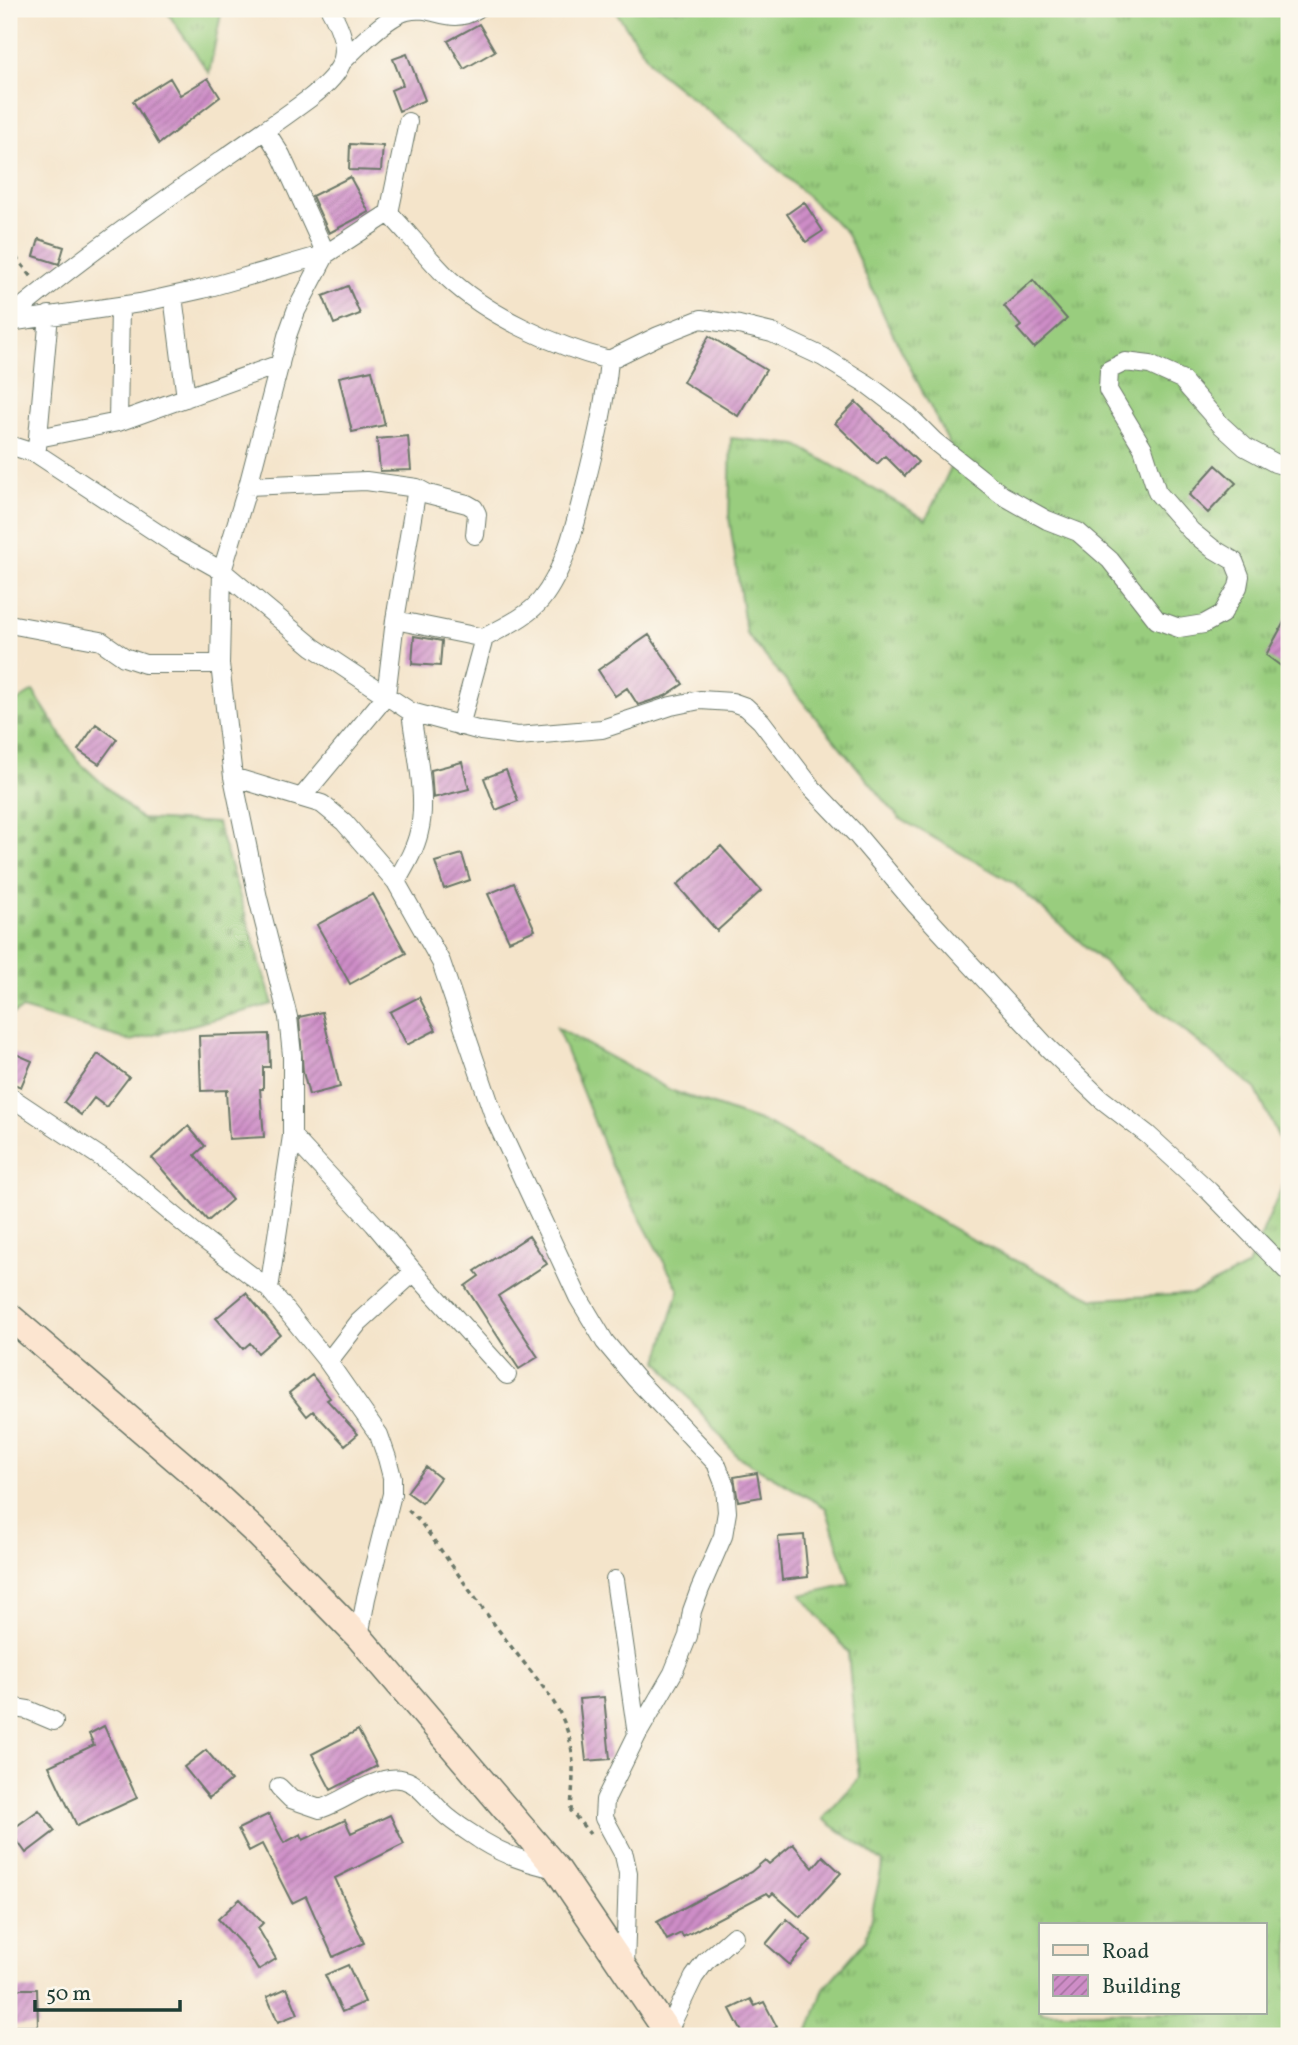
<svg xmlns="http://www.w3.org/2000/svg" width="1298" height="2045" font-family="Vollkorn,serif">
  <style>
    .grass { fill: url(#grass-tufts); stroke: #5c8559; stroke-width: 2; fill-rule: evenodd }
    .cemetery { fill: url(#cemetery-stones); stroke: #5c8559; stroke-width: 2 }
    .building { fill: url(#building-hatch) }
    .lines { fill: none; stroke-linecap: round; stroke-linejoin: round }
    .street-casing { stroke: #6a7768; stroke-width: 20 }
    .secondary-casing { stroke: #6a7768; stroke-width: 29 }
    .path { stroke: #6a7768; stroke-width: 3.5; stroke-dasharray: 5 5; stroke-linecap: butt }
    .street { stroke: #fff; stroke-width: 18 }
    .secondary { stroke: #fce5d0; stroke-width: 26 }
  </style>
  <defs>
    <pattern id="grass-tufts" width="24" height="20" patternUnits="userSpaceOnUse" patternTransform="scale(1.75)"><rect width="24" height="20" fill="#99cd7e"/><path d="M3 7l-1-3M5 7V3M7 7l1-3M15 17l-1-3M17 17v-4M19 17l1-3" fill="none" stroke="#7ca868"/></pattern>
    <pattern id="cemetery-stones" width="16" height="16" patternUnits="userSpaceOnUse" patternTransform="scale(1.75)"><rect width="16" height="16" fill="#99cd7e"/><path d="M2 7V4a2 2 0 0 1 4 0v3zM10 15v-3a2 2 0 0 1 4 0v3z" fill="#7ca868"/></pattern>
    <pattern id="building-hatch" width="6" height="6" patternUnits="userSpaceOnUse" patternTransform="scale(1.75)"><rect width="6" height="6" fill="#ce8dc7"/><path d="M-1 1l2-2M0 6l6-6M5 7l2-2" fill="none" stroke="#a774a2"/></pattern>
  </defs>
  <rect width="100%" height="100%" fill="#fbf7ec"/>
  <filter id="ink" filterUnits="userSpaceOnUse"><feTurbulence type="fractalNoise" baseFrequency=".0143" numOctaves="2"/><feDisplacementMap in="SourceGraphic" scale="14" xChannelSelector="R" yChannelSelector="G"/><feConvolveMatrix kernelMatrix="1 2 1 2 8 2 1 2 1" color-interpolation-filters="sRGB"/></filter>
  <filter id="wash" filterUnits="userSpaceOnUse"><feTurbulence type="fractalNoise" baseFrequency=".00686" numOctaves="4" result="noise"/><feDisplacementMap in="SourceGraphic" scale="28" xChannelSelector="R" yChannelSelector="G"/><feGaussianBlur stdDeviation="1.57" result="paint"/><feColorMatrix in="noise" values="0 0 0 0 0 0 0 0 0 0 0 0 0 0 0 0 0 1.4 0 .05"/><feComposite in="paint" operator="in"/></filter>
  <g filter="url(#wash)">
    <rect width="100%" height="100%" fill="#f4e4ca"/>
    <path class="grass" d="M165,9H222L209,73Z
      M614,9H1289V1159L1255,1088L1159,1011L1013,883L899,818L746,633L729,517L731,438L797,445L926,519L956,457L887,322L846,232L757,150L655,69Z
      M557,1028L670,1090L768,1124L843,1165L971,1239L1094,1299L1193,1294L1248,1266L1289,1171V2036H807L824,1988L866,1940L883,1862L823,1819L859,1778L848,1652L801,1595L850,1584L826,1508L737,1456L658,1361L679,1290L612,1166ZM1041,1924H1265V2012H1041Z"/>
    <path class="cemetery" d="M33,691L78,761L141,819L217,823L273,1004L131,1041L22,1009L9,1016V706Z"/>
    <g id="blocks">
      <path class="building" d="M479,24L495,51L464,69L448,41Z
        M407,54L425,100L399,111L391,90L403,85L393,59Z
        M170,78L180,95L208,78L220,97L159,144L133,101Z
        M350,144L383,146L381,171L349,170Z
        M350,177L369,212L329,233L312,196Z
        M804,202L823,231L806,242L787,214Z
        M39,239L64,247L59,264L34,256Z
        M1033,280L1067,319L1034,348L1017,329L1021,326L1004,306Z
        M348,286L360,314L334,324L323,296Z
        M709,336L766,370L738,416L683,382Z
        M372,370L385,425L352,432L339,377Z
        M856,402L918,462L905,476L885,456L877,464L835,423Z
        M408,436L411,470L380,471L377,439Z
        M1216,465L1236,483L1208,513L1189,495Z
        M1289,613V672L1266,655Z
        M649,635L683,684L665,696L638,705L627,688L615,696L598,670Z
        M414,636L442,641L440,666L412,664Z
        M96,724L117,739L99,764L78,750Z
        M462,762L469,789L433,798L431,770Z
        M506,770L518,801L496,810L484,778Z
        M721,846L761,891L717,931L677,885Z
        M462,854L470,880L444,889L435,862Z
        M514,883L535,930L509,941L488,894Z
        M373,894L406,953L350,984L317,925Z
        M419,997L436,1030L407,1045L390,1012Z
        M322,1012L340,1087L309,1095L303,1072L299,1017Z
        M269,1034L270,1067H263V1089H260L264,1137L229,1139L226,1092L228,1090L201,1091L199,1036Z
        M9,1051L32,1061L21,1087L9,1082Z
        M98,1054L129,1077L106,1107L94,1098L81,1115L64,1102Z
        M188,1126L205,1146L195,1155L232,1200L208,1221L152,1158Z
        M529,1236L547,1264L498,1296L538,1357L519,1369L465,1286L479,1276L475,1271Z
        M246,1293L280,1334L258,1353L250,1343L243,1349L216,1318Z
        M312,1375L330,1398L327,1400L358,1434L345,1445L313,1411L307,1416L289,1393Z
        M426,1467L440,1478L422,1503L407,1492Z
        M757,1473L761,1497L738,1501L734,1477Z
        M804,1535L808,1577L782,1580L778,1537Z
        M604,1697L610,1759L586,1761L579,1699Z
        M104,1726L137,1798L77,1826L49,1766L94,1745L89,1734Z
        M358,1730L377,1766L331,1790L312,1754Z
        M206,1750L231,1780L209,1798L184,1767Z
        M39,1810L55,1831L26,1853L10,1831Z
        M269,1814L284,1843L301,1834L303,1840L345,1820L351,1833L390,1815L404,1844L335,1878L364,1943L333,1957L306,1896L292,1903L262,1844L249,1851L238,1829Z
        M793,1844L813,1868L823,1856L841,1873L800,1917L773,1893L770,1896L767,1893L683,1937L681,1933L667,1940L657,1922L751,1872L765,1860L769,1864Z
        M240,1899L263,1923L258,1928L276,1959L258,1970L245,1948L218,1919Z
        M787,1919L811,1940L790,1965L766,1944Z
        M348,1965L365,2002L342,2012L325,1975Z
        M287,1988L298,2014L278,2022L267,1997Z
        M9,1989H37L38,2026H9Z
        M751,1999L755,2006L764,2002L777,2027L758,2036H744L730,2009Z"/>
    </g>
  </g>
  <g filter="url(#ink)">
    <use href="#blocks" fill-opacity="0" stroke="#6a7768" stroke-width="2"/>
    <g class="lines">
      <defs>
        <path id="street" d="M342,62C357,47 387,16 407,11C434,4 449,27 477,9
          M265,130C280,120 295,109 310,98C347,69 354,52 330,9
          M389,213C409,234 427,257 447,277C488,316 555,346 609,360L658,336L701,319L739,325L772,333L823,357L867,384L908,415L934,441L1002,495L1047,520L1078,532L1110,560L1157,620L1179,628L1204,624L1222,614L1238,587L1240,576L1234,561L1212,548L1191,531L1157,492L1143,448L1108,390L1109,370L1125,362L1150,365L1181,379L1221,425L1245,447L1275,463L1289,467
          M173,296L186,398
          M9,318C90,250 178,191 265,130L281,155L326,254L389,213L408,122
          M9,322L140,303L203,289L326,254L296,311L287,336L248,486L222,571L220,664L233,777L258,898L288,1017L292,1055V1136L269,1289L328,1362L379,1435L387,1458L392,1477V1494L366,1598L359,1637
          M118,422L120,307
          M38,438L118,422L280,364
          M9,445L37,454L174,544L222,571L313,647L411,712L481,731L518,736L602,729L671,706L700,700L732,702L746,707L761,721L812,788L856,834L916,905L1048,1048L1100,1098L1148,1135L1209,1191L1289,1273
          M37,448L49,315
          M248,486L366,481L417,488L428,494L467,504L474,508L477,514L475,535
          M395,620L484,638C503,627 527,617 541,600C565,570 576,522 585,486C596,442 605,405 609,360
          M9,624L101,641L124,657L145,664H220
          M460,726L484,638
          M233,777L322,804L344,822L396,882L441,962L495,1119L578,1297L605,1342L635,1378L716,1463L725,1486L727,1512L723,1536L700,1589L692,1611L688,1636L673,1673L637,1735L605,1800L604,1818L624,1855L628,1873L625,1967
          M302,797L386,696L395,620L417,488
          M396,882C405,866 415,850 419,832C428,798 415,747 411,712
          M9,1096L117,1168L194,1232L269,1289
          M292,1136L374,1224L414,1272L507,1375
          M328,1362L359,1322L414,1272
          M615,1580L637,1735
          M9,1707L28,1710L54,1721
          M279,1787L291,1799L320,1809C342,1802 362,1785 384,1780C413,1772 425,1796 442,1812C453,1823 469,1832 482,1841C506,1856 529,1864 557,1869
          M668,2031L694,1977L705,1962L734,1936"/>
        <path id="secondary" d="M9,1316L190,1471L259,1535L359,1637L557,1869L670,2036"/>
      </defs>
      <use href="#street" class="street-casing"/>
      <use href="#secondary" class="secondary-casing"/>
      <path class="path" d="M9,249L32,277
        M408,1510L421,1523C451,1563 479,1605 510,1645C534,1677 564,1705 571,1746C575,1767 572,1789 571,1811L590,1834"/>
      <use href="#street" class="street"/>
      <use href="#secondary" class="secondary"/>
    </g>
  </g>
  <rect width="1298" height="2045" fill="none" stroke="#fbf7ec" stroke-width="35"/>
  <rect x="1039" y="1923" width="228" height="91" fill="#fbf7ec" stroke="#a3ada2" stroke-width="2"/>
  <rect x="1053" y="1945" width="35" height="10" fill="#fce5d0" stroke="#a3ada2" stroke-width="2"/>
  <text x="1102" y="1958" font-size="21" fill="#1f3d34">Road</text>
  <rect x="1053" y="1975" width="35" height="21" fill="url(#building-hatch)" stroke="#a3ada2" stroke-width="2"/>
  <text x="1102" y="1993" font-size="21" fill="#1f3d34">Building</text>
  <path d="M35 2000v10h145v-10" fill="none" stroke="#1f3d34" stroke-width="3.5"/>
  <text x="46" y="2000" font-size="21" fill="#1f3d34" stroke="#fbf7ec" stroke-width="5" paint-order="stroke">50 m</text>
</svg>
